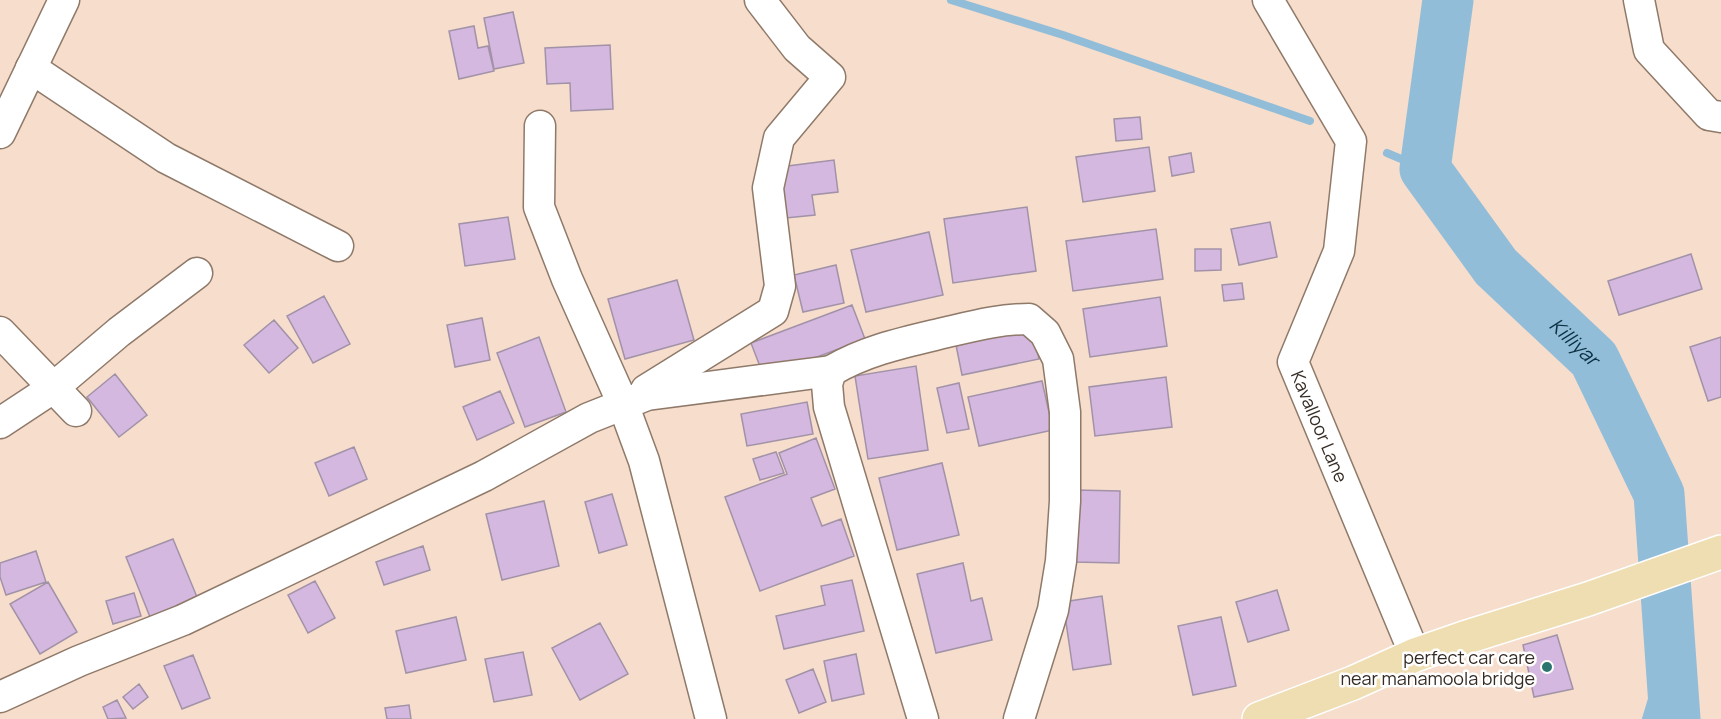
<svg xmlns="http://www.w3.org/2000/svg" width="1721" height="719" font-family="Manrope,sans-serif">
  <style>
    .lines { fill: none; stroke-linecap: round; stroke-linejoin: round }
    .stream { stroke: #92bdd9; stroke-width: 8 }
    .river { stroke: #92bdd9; stroke-width: 51 }
    .building { fill: #d4b8df; stroke: #a292a8; stroke-width: 1.5 }
    .minor-casing { stroke: #8f7969; stroke-width: 33 }
    .major-casing { stroke: #fff; stroke-width: 36 }
    .minor { stroke: #fff; stroke-width: 30 }
    .major { stroke: #f0deb3; stroke-width: 33 }
    .poi-dot { fill: #2b7470; stroke: #fff; stroke-width: 2 }
    .labels { text-anchor: middle; dominant-baseline: central; stroke-width: 5; stroke-linejoin: round; paint-order: stroke }
    .street-label { font-size: 18px; fill: #342b24; stroke: #fff }
    .poi-label { font-size: 18px; fill: #342b24; stroke: #fff; text-anchor: end }
    .water-label { font-size: 20px; font-style: italic; fill: #0b3043; stroke: #fff }
  </style>
  <rect width="100%" height="100%" fill="#f6ddcc"/>
  <g class="lines">
    <path class="stream" d="M951,0L1063,35L1310,121
      M1387,153L1425,169
      M1646,719L1669,643"/>
    <path class="river" id="s1" d="M1448,0L1425,169L1496,267L1594,359L1659,494L1675,719"/>
  </g>
  <path class="building" d="M513,12L524,63L494,69L484,18Z
    M474,26L478,48L488,46L494,71L459,79L449,31Z
    M610,45L613,109L571,111L570,83L547,84L545,48Z
    M1140,117L1142,139L1116,141L1114,119Z
    M1149,147L1155,191L1083,202L1076,157Z
    M1191,153L1194,172L1172,176L1169,157Z
    M834,160L838,192L812,195L815,215L786,218L780,167Z
    M1027,207L1036,271L953,283L944,219Z
    M508,217L515,259L465,266L459,224Z
    M1270,222L1277,257L1239,265L1231,229Z
    M1156,229L1163,279L1073,291L1066,241Z
    M929,232L943,295L866,312L851,250Z
    M1195,249H1221V270L1195,271Z
    M1691,254L1702,289L1619,315L1608,281Z
    M836,265L844,303L803,312L794,275Z
    M677,280L694,340L625,359L608,299Z
    M1242,283L1244,299L1224,301L1222,285Z
    M324,296L350,344L313,363L287,316Z
    M1160,297L1167,346L1090,357L1083,309Z
    M852,305L865,339L764,377L751,343Z
    M1029,309L1039,359L962,375L952,325Z
    M482,318L490,360L455,367L447,325Z
    M274,320L298,348L269,373L244,345Z
    M539,337L566,412L525,427L497,353Z
    M1721,337V397L1708,401L1690,347Z
    M916,366L928,450L868,459L855,376Z
    M115,374L147,415L119,437L87,397Z
    M1166,377L1172,427L1095,436L1089,387Z
    M1042,381L1053,430L979,446L968,397Z
    M959,383L969,429L947,433L937,388Z
    M500,391L514,423L477,440L463,407Z
    M807,402L813,434L747,446L741,414Z
    M816,438L835,489L811,498L822,526L841,519L854,556L760,591L725,497L787,474L779,453Z
    M354,447L367,479L329,496L315,463Z
    M776,452L784,473L760,480L753,459Z
    M942,463L959,535L897,550L879,478Z
    M1075,490L1120,491L1119,563L1074,562Z
    M612,494L627,545L599,553L585,502Z
    M544,501L559,566L502,580L486,514Z
    M173,539L197,597L150,617L126,557Z
    M423,546L430,570L384,585L376,562Z
    M36,551L46,582L6,595L0,577V563Z
    M963,563L971,601L982,598L992,640L936,653L917,574Z
    M852,580L864,631L784,649L776,616L825,605L821,586Z
    M315,581L335,618L308,633L288,595Z
    M48,582L77,632L40,654L10,604Z
    M1277,590L1289,630L1248,642L1236,602Z
    M134,593L141,616L113,624L106,601Z
    M1102,596L1111,664L1073,670L1063,602Z
    M456,617L466,660L406,673L396,631Z
    M1221,617L1236,686L1193,695L1178,626Z
    M600,623L628,674L580,700L552,648Z
    M1557,635L1573,689L1534,697L1523,645Z
    M523,652L532,695L494,702L485,659Z
    M856,654L864,694L832,701L824,661Z
    M193,655L210,698L182,709L164,666Z
    M813,669L826,702L799,713L786,680Z
    M139,684L148,697L133,709L123,697Z
    M117,700L126,718L108,719L103,707Z
    M409,705L411,719H387L385,708Z"/>
  <g class="lines">
    <defs>
      <g id="minor">
        <path id="s2" d="M1268,0L1351,141L1339,251L1293,362L1415,655"/>
        <path d="M1639,0L1649,50L1709,115L1721,117"/>
        <path d="M31,68L166,158L338,246"/>
        <path d="M540,126L539,207L567,279L623,404L644,461L711,719"/>
        <path d="M0,133L64,0"/>
        <path d="M0,332L76,411"/>
        <path d="M646,390L773,311L780,286L768,188L779,138L830,77L797,48L760,0"/>
        <path d="M0,423L53,388L119,332L197,273"/>
        <path d="M0,697L79,661L183,620L484,476L589,418L647,395L831,371"/>
        <path d="M923,719L829,407L827,384L831,371C865,351 901,343 939,334C970,327 998,319 1029,319L1045,333L1058,359L1065,412V501L1061,561L1053,610L1019,719"/>
      </g>
      <path id="major" d="M1259,719L1353,683L1415,655L1464,638L1588,599L1721,552"/>
    </defs>
    <use href="#minor" class="minor-casing"/>
    <use href="#major" class="major-casing"/>
    <use href="#minor" class="minor"/>
    <use href="#major" class="major"/>
  </g>
  <circle class="poi-dot" cx="1547" cy="667" r="6"/>
  <g class="labels">
    <g class="street-label">
      <text stroke="none"><textPath href="#s2" startOffset="464">Kavalloor Lane</textPath></text>
    </g>
    <g class="poi-label">
      <text x="1535" y="657">perfect car care<tspan x="1535" dy="21">near manamoola bridge</tspan></text>
    </g>
    <g class="water-label">
      <text stroke="none"><textPath href="#s1" startOffset="400">Killiyar</textPath></text>
    </g>
  </g>
</svg>
